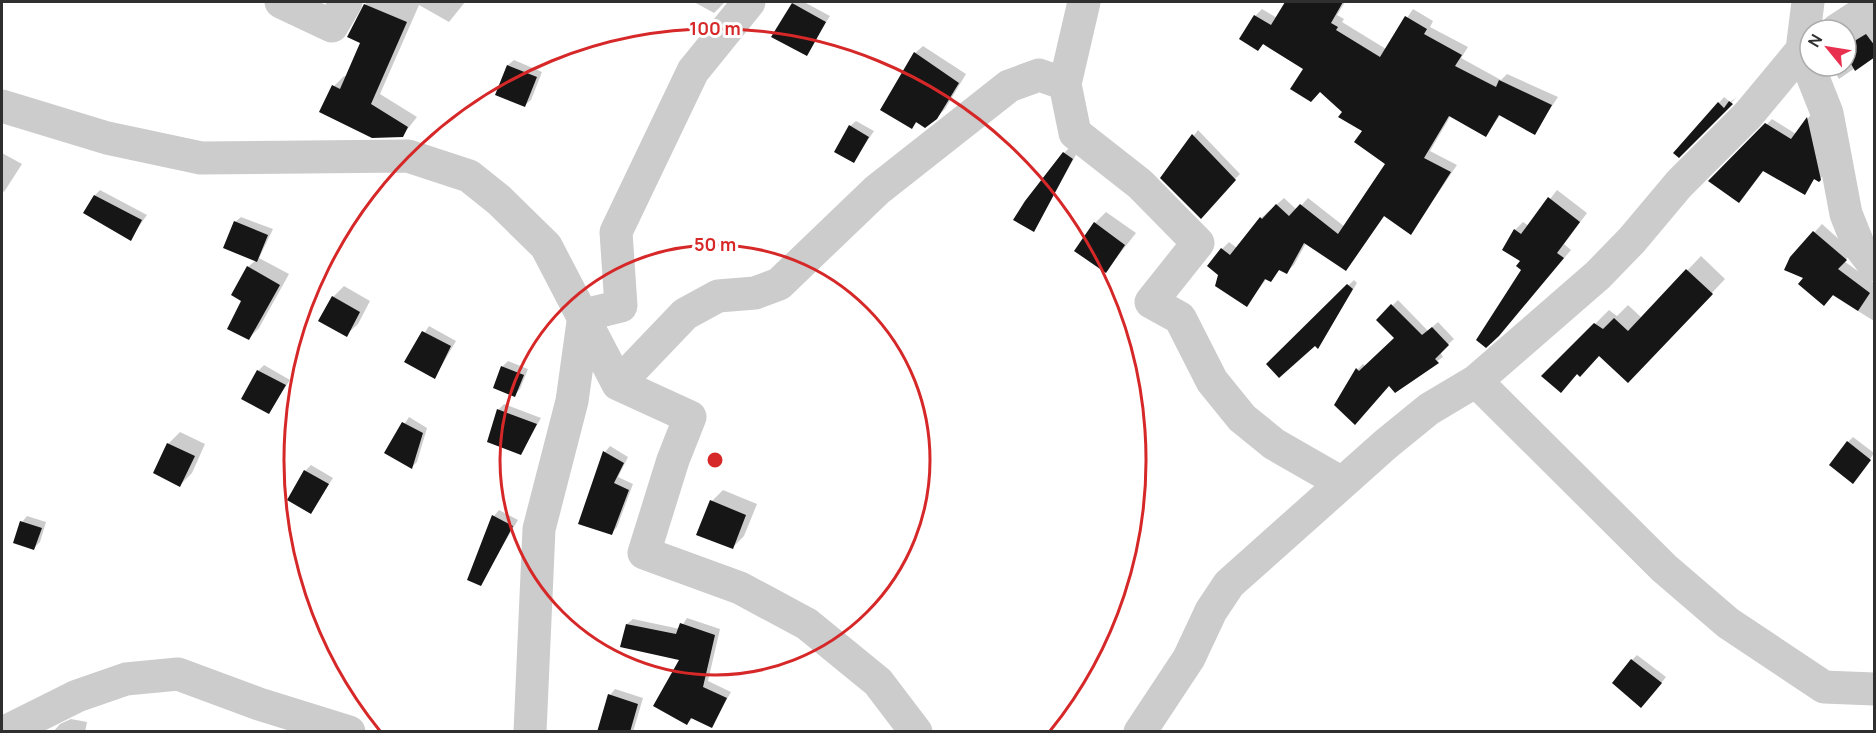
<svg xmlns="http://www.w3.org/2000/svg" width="1876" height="733" font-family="Manrope,sans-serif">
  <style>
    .shadow { fill: #0003 }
    .building { fill: #161616 }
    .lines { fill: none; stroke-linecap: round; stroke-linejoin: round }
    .minor { stroke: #ccc; stroke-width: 33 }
    .ring { fill: none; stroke: #d62828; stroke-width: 3 }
    .centre { fill: #d62828; stroke: #fff; stroke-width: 3 }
    .ring-label { font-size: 18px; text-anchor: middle; font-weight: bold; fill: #d62828; stroke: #fff; stroke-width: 6; stroke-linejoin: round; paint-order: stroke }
  </style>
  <rect width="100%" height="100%" fill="#fff"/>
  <path class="shadow" d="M366,2H465L449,22L419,5L380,94L417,117L402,136L334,86L344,76L347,77L362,42Z
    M694,2H725L714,13Z
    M795,2H804L830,16L806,54L793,4Z
    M1286,2H1345L1337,15L1344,19L1342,22L1386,49L1413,9L1433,21L1430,27L1468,47L1461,58L1501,80L1507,74L1558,97L1534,133L1501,114L1486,135L1451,115L1430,151L1457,165L1411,233L1385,215L1346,269L1306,243L1294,265L1286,272L1280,269L1270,280L1267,278L1247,305L1222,249L1229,242L1237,248L1261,218L1284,198L1297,210L1308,198L1345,227L1387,163L1364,130L1305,68L1264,43L1258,50L1255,16L1262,9L1277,18Z
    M1874,25V55L1839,79L1831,66H1846V46L1855,36Z
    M923,46L966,74L945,109L936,118L917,122L912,127L915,53Z
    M514,60L542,72L531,100L525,105L497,94L508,65Z
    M1724,97L1730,102L1737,97L1678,156L1675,153Z
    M1812,113L1824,175L1819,180L1815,178L1809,186L1766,165L1711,181L1772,119L1796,134Z
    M856,121L874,131L854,161L850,126Z
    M1198,130L1240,174L1229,185L1162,178Z
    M1069,148L1077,153L1034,230L1064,153Z
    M2,153L22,164L4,192L2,190Z
    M100,190L147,215L130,239L95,195Z
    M1557,190L1587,213L1564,244L1571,250L1507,326L1523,270L1515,230L1523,222L1529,226Z
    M1106,212L1136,233L1106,271L1095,223Z
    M241,217L273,229L259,258L289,274L259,328L249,338L243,301L248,267L256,260L235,222Z
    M1822,224L1853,252L1844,261L1874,283V321L1805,278L1791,258Z
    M1701,256L1725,279L1642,368L1599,355L1574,377L1543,376L1609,310L1617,316L1628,305L1642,318Z
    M1354,280L1357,283L1318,347L1315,344L1268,364Z
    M344,286L370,301L358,324L346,335L333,297Z
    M1398,300L1428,331L1438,322L1454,339L1440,352L1443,357L1395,391L1390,384L1335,404L1358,369L1363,364L1366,367L1396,338L1378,320Z
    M429,326L456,341L435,377L406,362Z
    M508,361L528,369L520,389L514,395L495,387L503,366Z
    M264,365L290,380L269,412L258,371Z
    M504,404L541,418L521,453L498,410Z
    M409,417L427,428L417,462L412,467L386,452Z
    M180,432L205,444L192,473L180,485L155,473L168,444Z
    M1853,437L1874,453L1858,477L1848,442Z
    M610,446L628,457L618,477L633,484L617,527L612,533L579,523L605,452Z
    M311,465L333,478L311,512L305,471Z
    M723,490L757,504L744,536L732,548L712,501Z
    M499,510L518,520L480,584L469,579L494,516Z
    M27,516L46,522L40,542L34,548L22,522Z
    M687,618L720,629L708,681L731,692L711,727L693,718L687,723L681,659L627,624L633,619L680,629Z
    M1637,655L1666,677L1647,701L1632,660Z
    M615,689L643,698L633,732H600L610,695Z
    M71,719L87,722L85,732H53L60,724Z"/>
  <path class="building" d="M1285,2H1343L1331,23L1338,27L1336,30L1380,57L1405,16L1427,29L1424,34L1462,55L1455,66L1496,87L1499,80L1552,105L1535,135L1499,115L1486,137L1449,116L1424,158L1451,172L1411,235L1384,216L1346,271L1304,243L1287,274L1279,270L1271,282L1265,279L1247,307L1215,286L1218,275L1207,266L1221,248L1230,255L1260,217L1262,219L1276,204L1289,216L1300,204L1338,234L1385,164L1354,142L1362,131L1338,117L1342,112L1320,92L1311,102L1290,89L1303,69L1263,44L1258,51L1239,39L1254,15L1271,25Z
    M792,3L826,22L807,56L771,37Z
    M364,4L407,22L371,104L408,127L403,137L372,138L319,112L332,85L340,89L360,43L347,37Z
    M1866,34L1875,46V57L1855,71L1846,55V46Z
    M914,52L959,83L937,119L925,128L916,122L912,129L880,110Z
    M507,65L537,77L525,107L495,95Z
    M1729,101L1733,104L1679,158L1673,153L1718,102L1724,108Z
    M1807,117L1821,180L1819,182L1814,179L1805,195L1763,171L1739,203L1708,181L1765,123L1791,139Z
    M849,125L869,137L854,163L834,152Z
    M1192,134L1236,180L1201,219L1160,178Z
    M1063,152L1073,159L1034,232L1013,220L1025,201Z
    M94,195L142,220L131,241L83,213Z
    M1548,197L1580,222L1557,253L1564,258L1499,336L1486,348L1476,340L1521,270L1516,266L1520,261L1502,250L1514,229L1521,234Z
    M234,221L268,235L257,262L223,248Z
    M1094,222L1125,245L1106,273L1074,251Z
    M1813,231L1847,260L1838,269L1870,293L1858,311L1833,295L1824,306L1798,284L1803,278L1784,270L1790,257Z
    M247,266L280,285L249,340L227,329L241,301L231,295Z
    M1686,269L1713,294L1628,383L1599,356L1580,377L1577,374L1561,393L1541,376L1594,323L1603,329L1614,318L1628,331Z
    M1347,284L1353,289L1318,349L1315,346L1279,378L1266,364Z
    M332,296L360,312L347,337L318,321Z
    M1391,304L1422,335L1432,327L1449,345L1435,359L1439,363L1395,393L1389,386L1355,425L1334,405L1356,368L1359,371L1394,338L1376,320Z
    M422,331L451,346L435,379L404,362Z
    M501,366L524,375L515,397L493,388Z
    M257,370L286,385L269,414L241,399Z
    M497,409L537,424L521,455L487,442Z
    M402,422L423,433L412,469L384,453Z
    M1847,441L1871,460L1853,484L1829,465Z
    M167,443L195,456L180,487L153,473Z
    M603,451L624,463L614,483L629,490L612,535L578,524Z
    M304,470L329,484L311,514L287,500Z
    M710,500L746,515L733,549L696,535Z
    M492,515L513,526L481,586L467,580Z
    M20,521L42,528L34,550L13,543Z
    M680,623L715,635L703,687L727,698L712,728L691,718L687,725L653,706L679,660L620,647L626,624L676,634Z
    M1631,659L1662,683L1641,708L1612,683Z
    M608,694L638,704L630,732H597Z"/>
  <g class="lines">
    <path class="minor" d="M281,2L332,26L346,2
      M1808,2L1802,50L1827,113L1846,214L1858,244L1874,265
      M1837,30L1874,6
      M1065,84L1084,2
      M2,106L107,138L201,158L408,156L469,176L499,200L546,246L618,384L690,417L673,460L644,553L740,588L807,624L878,682L916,732
      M1476,381L1664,568L1728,623L1824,687L1874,689
      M618,384L685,314L718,296L755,293L779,284L877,190L1009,86L1039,75L1065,84L1075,133L1140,184L1198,243L1151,302L1180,318L1212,381L1242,418L1274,444L1342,483
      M5,732L77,696L126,679L178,674L259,704L349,732
      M530,732L539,529L572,401L584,315L621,306L616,232L693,71L749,2
      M1140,732L1189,658L1211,611L1229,584L1386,444L1429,409L1476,381L1598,275L1632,240L1679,184L1748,115L1802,50L1810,46"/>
  </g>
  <g class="ring">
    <circle cx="715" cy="460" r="215"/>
    <path d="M380 731A431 431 0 1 1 1050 731"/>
  </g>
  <circle cx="715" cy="460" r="9" class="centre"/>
  <g class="ring-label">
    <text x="715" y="35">100 m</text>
    <text x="715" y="251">50 m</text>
  </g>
  <rect width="1876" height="733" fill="none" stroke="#2f2f2f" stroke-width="6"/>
  <g transform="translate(1828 48) rotate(300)"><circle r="28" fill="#ffffff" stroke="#acacac" stroke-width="1.5"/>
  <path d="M0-4.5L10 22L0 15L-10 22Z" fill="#e82f4f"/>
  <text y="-9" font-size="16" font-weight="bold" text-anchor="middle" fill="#2f2f2f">N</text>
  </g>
</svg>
